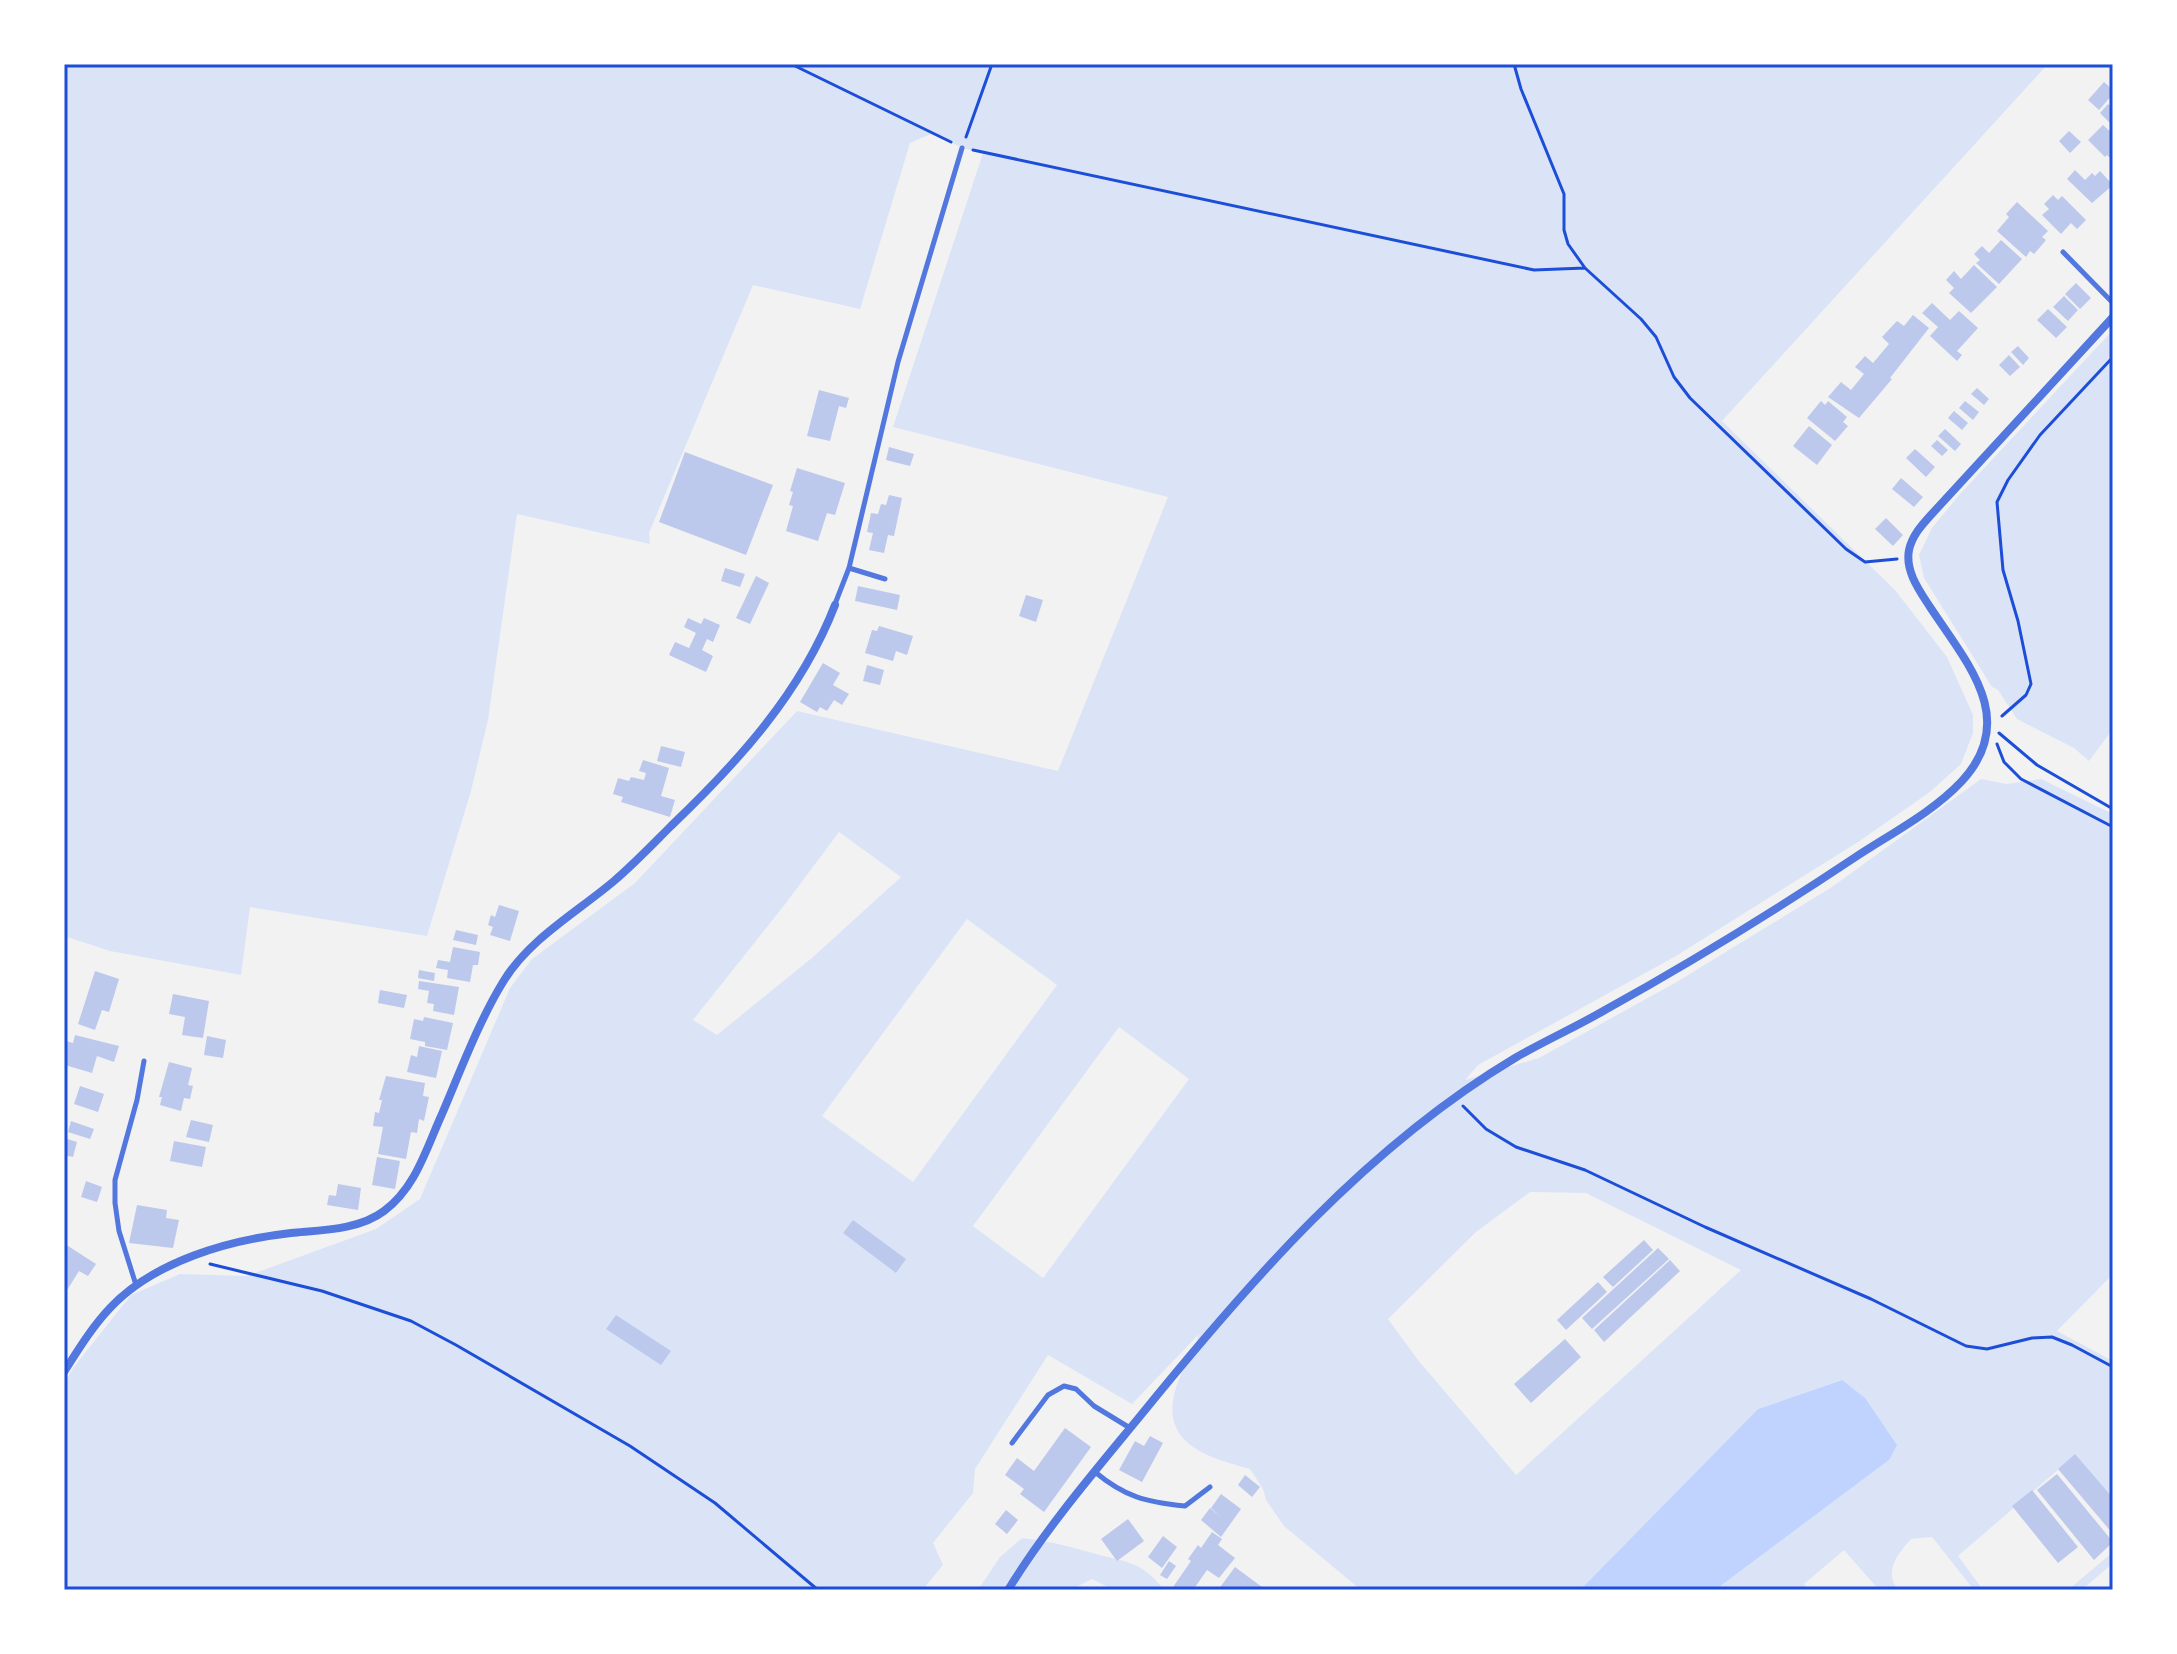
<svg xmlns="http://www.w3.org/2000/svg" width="2177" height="1654" font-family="Figtree,sans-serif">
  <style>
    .green { fill: #dbe4f7; fill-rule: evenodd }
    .water { fill: #bfd3fe }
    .building { fill: #bdc9ec }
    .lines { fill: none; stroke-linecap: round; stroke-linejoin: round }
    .path { stroke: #1d4ed8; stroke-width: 3 }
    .service { stroke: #5277de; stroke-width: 5 }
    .minor { stroke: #5277de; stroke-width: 8 }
    .neatline { fill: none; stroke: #1d4ed8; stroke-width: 3 }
  </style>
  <rect width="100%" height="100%" fill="#f2f2f2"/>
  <path class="green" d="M64,64H2048L1722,421L1895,590L1947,657L1973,715V733L1961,764L1930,792L1858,842L1676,956L1478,1065L1465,1080L1539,1058L1675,983L1832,887L1981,779L2007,784L2041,779L2113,814V1274L2057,1331L2113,1361V1500L2074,1456L1958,1556L1983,1590H1974L1932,1537L1911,1539C1898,1554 1883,1571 1898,1590H1879L1844,1550L1804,1584L1808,1590H1715L1889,1460L1841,1380L1758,1409L1580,1590H1361L1284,1526L1266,1500L1263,1489L1250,1469C1210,1458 1160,1445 1175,1391C1180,1372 1193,1353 1199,1334L1132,1404L1048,1355L975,1469L973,1493L933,1543L943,1565L924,1588L64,1590V1384L73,1368L131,1295L180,1274L247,1276L376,1229L420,1199L510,988L532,959L635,883L797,711L1058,771L1168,497L893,427L983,153L962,148L933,133L910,143L860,309L753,285L649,533L650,544L517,514L488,720L471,791L427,936L250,907L241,975L110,951L64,936ZM839,832L901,877L813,957L717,1035L693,1020L786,903ZM967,919L1057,985L913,1182L822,1116ZM1119,1027L1189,1079L1043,1278L973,1226ZM1530,1192L1586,1193L1741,1270L1516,1475L1418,1360L1388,1319L1476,1232Z
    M2113,330V729L2089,761L2074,748L2017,719L1998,690L1992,687L1924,578L1919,555L1932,528L1959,495Z
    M1022,1538C1048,1541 1064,1545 1089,1552C1122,1562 1141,1559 1164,1590H1114L1092,1579L1070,1590H978L1000,1557Z
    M2113,1552V1563L2085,1587L2081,1590H2068Z"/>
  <path class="water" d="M1842,1380L1865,1398L1897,1445L1889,1460L1715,1590H1580L1758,1409Z"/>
  <path class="building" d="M2104,82L2113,90V94L2099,110L2088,100Z
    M2108,104L2113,109V126L2100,113Z
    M2103,125L2113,134L2111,159L2107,155L2105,157L2088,140Z
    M2069,131L2081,142L2070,153L2059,141Z
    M2075,170L2085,180L2092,173L2095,176L2100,171L2113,185L2092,203L2067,179Z
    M2053,195L2058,200L2062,196L2086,220L2077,229L2071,223L2061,234L2042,215L2049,209L2044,204Z
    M2017,202L2048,231L2042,237L2046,240L2041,246L2034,254L2030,251L2026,257L1997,231L2009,217L2006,214Z
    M2001,240L2022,259L1999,284L1976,263L1980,260L1974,254L1982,246L1989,253Z
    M1974,265L1997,287L1971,313L1949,293L1954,288L1946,280L1954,271L1961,279Z
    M2076,283L2091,298L2080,309L2065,294Z
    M2064,296L2078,310L2068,321L2053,307Z
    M1932,303L1950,320L1959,311L1978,328L1957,351L1962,355L1957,361L1930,336L1938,327L1922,313Z
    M2048,309L2067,327L2056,338L2037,320Z
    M1913,315L1929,328L1890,378L1892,379L1859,418L1828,397L1841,382L1851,390L1864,374L1855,367L1865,356L1873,363L1889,344L1882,337L1897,321L1904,326Z
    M2018,346L2029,358L2023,365L2011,352Z
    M2009,355L2020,367L2010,376L1999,365Z
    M1977,388L1989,399L1984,405L1971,394Z
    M819,390L849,398L846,408L839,406L830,441L807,436Z
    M1821,401L1825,405L1828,401L1847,417L1843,422L1848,426L1835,441L1807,418Z
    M1965,401L1979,412L1973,420L1959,408Z
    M1954,411L1968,423L1962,430L1948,418Z
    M1809,426L1832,445L1817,465L1793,446Z
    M1945,429L1961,444L1955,451L1938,436Z
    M1937,440L1948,450L1942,456L1931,446Z
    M889,447L914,454L910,466L886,460Z
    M1915,449L1935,467L1926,477L1906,458Z
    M685,452L773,485L746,555L659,522Z
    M797,468L845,483L835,515L827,513L818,541L786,531L793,506L789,505L793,492L790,491Z
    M1901,478L1923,497L1914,507L1892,489Z
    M889,495L902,498L894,536L888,535L884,553L869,550L873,533L867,532L871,513L878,514L881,504L886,505Z
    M1886,518L1903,535L1893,546L1875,529Z
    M725,568L745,574L740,587L721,581Z
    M756,576L769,583L750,624L736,618Z
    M858,586L900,595L897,610L855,601Z
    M1026,595L1043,600L1036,622L1019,616Z
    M688,618L701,624L704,618L720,625L713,642L707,639L702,650L713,656L706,672L669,655L675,642L689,648L696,633L684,627Z
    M879,626L913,636L907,655L896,651L893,661L865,653L872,630L877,631Z
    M823,663L840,673L833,685L849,694L842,705L834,700L827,711L820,707L817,712L800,702Z
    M867,665L884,670L880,685L863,681Z
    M661,746L685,752L681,767L657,761Z
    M643,760L669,768L661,796L675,800L670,817L621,802L623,797L613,794L618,778L629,781L631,777L644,780L646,773L639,771Z
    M499,905L519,911L510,941L490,935L493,927L488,925L491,915L495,917Z
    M456,930L478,935L476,945L453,940Z
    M453,947L480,952L478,965H473L470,982L447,978L448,970L436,968L438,960L450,962Z
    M419,970L435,973L434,981L418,978Z
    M95,971L119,979L109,1012L102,1010L95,1030L78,1024Z
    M419,981L459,987L454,1015L433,1011L434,1004L427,1003L429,991L418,989Z
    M380,990L407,995L404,1008L378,1003Z
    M173,994L209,1001L203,1038L182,1035L185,1017L169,1014Z
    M424,1017L453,1023L447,1050L425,1046V1042L410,1039L414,1019L423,1021Z
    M75,1035L119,1046L114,1062L97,1056L92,1073L65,1065L67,1058L64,1057V1047L66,1041L73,1043Z
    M207,1036L226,1040L223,1058L204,1055Z
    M419,1046L442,1051L436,1078L407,1072L411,1055L417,1057Z
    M169,1062L192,1068L188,1085L193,1086L190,1099L184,1098L181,1111L160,1105L162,1097H159Z
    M386,1076L425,1083L423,1096L429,1097L424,1121L419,1119L417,1133L411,1132L406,1159L378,1154L383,1127L373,1126L375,1112L379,1113L382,1100H379Z
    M80,1086L104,1094L98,1112L74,1104Z
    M191,1120L213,1125L209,1142L186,1137Z
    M71,1121L94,1129L90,1139L68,1132Z
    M64,1138L77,1142L73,1157L64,1155Z
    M174,1141L206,1147L202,1167L170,1161Z
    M377,1157L400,1161L395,1189L372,1185Z
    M86,1181L102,1187L97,1202L81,1197Z
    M338,1184L361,1188L358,1210L327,1205L329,1195L336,1196Z
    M137,1205L167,1210L166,1218L179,1220L173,1248L129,1243Z
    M853,1220L906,1259L896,1273L843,1233Z
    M1644,1240L1653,1250L1613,1287L1603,1277Z
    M65,1244L96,1264L88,1276L79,1271L64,1295Z
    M1658,1248L1669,1259L1592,1329L1582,1318Z
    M1670,1260L1680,1271L1604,1342L1594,1330Z
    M1598,1282L1607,1292L1566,1330L1557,1320Z
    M616,1315L671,1351L661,1365L606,1329Z
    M1565,1339L1581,1357L1531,1403L1514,1384Z
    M1065,1428L1091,1447L1044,1512L1020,1494L1024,1489L1005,1475L1017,1458L1034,1471Z
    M1150,1436L1163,1443L1142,1482L1119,1470L1135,1441L1144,1446Z
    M2075,1454L2113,1498V1534L2058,1469Z
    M2057,1474L2113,1542L2094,1560L2037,1490Z
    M1245,1475L1260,1487L1252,1497L1238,1485Z
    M2032,1490L2078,1547L2058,1563L2012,1506Z
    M1221,1494L1241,1509L1221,1537L1201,1520L1210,1508L1221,1517L1211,1508Z
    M1006,1510L1018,1520L1007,1534L995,1524Z
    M1128,1519L1144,1541L1117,1561L1101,1539Z
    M1212,1532L1222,1539L1218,1545L1235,1558L1219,1578L1207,1570L1193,1590H1171L1191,1561L1188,1559L1198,1545L1201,1548Z
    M1163,1536L1177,1547L1162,1568L1148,1557Z
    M1169,1561L1176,1566L1167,1579L1160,1575Z
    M1235,1567L1266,1590H1218Z"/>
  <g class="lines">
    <path class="path" d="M791,64L951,142
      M1514,64L1521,89L1564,194V230L1568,244L1585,268L1641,319L1656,337L1674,377L1690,398L1846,549L1865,562L1897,559
      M966,137L992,64
      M973,150L1534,270L1585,268
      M2002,716L2026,695L2031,684L2018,621L2003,570L1997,502L2008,480L2040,435L2113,357
      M1999,733L2037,765L2113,809
      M1997,744L2004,762L2021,779L2113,827
      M1463,1106L1486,1129L1516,1147L1585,1170L1705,1227L1871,1299L1966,1346L1987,1349L2032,1338L2052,1337L2072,1345L2113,1367
      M210,1264L322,1291L411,1321L456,1345L630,1446L715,1503L818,1590"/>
    <path class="service" d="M2063,252L2113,303
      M849,568L885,579
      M835,604L849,568L898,362L962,148
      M136,1285L119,1231L115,1203V1180L137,1100L144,1061
      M1012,1443L1048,1395L1064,1386L1076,1389L1094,1406L1130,1428
      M1095,1472C1125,1497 1146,1502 1185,1506L1210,1487"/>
    <path class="minor" d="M64,1372C78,1350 92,1327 110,1308C154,1261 229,1240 291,1233C321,1230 359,1230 384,1211C416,1187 426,1149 442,1114C460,1072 479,1021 503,982C529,939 576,913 614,881C634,864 652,845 671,826C738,762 801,693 835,605
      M1008,1590C1046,1528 1095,1471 1141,1415C1249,1282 1366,1147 1515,1058C1544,1041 1576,1027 1605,1010C1690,963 1773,912 1854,858C1890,834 1932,813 1962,781C2019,719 1967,663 1930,607C1919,590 1905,571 1909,550C1912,536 1921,526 1930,516L2113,317"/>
  </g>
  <rect width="2177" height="1654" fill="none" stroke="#ffffff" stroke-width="132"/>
  <rect x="66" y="66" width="2045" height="1522" class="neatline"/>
</svg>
